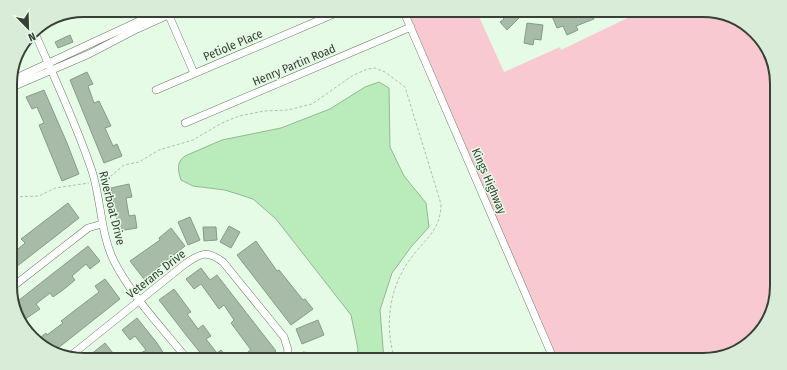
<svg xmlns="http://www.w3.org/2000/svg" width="787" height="370" font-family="'Fira Sans Condensed',sans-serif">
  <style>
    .green { fill: #f8c9d0 }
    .water { fill: #baecbb; stroke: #93b893 }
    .building { fill: #a8bba8; stroke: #889b88 }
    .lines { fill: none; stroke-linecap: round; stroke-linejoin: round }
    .minor-casing { stroke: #697c69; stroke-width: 8 }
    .path { stroke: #b0c1b0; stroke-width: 1; stroke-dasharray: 3 2; stroke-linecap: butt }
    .minor { stroke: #fff; stroke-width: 7 }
    .labels { text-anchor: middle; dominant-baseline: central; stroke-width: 3; stroke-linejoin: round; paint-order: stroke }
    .street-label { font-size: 12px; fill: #373f37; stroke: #e6fbe6 }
    .rim { fill: none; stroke: #373f37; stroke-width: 2 }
  </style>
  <rect width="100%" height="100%" fill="#e6fbe6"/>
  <path class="green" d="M407,10H476L504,72L560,47L561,50L644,10H703L731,16L762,39L776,74L777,286L771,314L744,347L707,360H557Z"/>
  <path class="water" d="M379,82L389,88L390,147L404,176L426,203L429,227L411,247L392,273L380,310L384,360H357L358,349L351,315L276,219L253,199L225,190L193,186L181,180C178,171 176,162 185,156L222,140L281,128L330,109L365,87Z"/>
  <path class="building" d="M502,10H519L523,14L507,30L500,22L504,19L499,13Z
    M561,10H604L593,15L594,19L576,26L578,30L567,35L563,26L557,28L551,14Z
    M527,23L543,25L541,40L534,39L533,45L524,43Z
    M70,35L73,42L58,48L55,42Z
    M87,72L93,84L88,86L94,103L99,101L111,126L105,128L113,146L117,144L122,156L104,163L70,80Z
    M44,90L67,143L79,174L62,181L39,125L44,123L37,107L32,109L26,97Z
    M129,184L132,197L126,198L129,216L135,215L137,228L119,231L111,188Z
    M68,203L79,218L11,271V255L25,243L21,239Z
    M190,217L200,240L188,245L178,222Z
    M229,226L240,232L231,248L220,242Z
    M203,227H216L217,240L204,241Z
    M171,228L185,246L144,279L130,261L160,240L159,238Z
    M256,241L277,271L279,270L303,300L305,299L313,309L291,325L237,255Z
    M88,246L100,261L90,269L86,264L72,276L75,280L63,290L53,297L50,293L36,304L40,309L21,322L14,304Z
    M201,268L210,280L217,275L276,351L265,360H253L248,352L251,350L231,323L234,320L224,305L219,309L201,284L194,289L186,279Z
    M105,279L120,299L53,352L37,340L46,333L47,335L63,323L61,321L74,311L99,292L95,286Z
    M174,289L191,312L187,314L198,329L203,325L211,336L206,339L217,353L221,350L229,360H206L186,335L159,300Z
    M137,318L157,343L168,360H146L141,353L146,350L135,336L130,340L122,330Z
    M318,320L324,335L302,344L296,329Z
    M105,343L113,353L107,358L109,360H94L90,355Z
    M303,352L334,357L333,360H302Z"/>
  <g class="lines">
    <defs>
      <path id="minor" d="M403,10L554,360
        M167,11L194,73
        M34,31C54,77 76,123 92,171C102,202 100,236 116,265C135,300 164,330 188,360
        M10,81L163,10
        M10,88L89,54L137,29L179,10
        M156,90L343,10
        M185,123L411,27
        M11,288L88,228L102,224
        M69,357L185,264C201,253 207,250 223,262L284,337L288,350L286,360"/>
    </defs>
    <use href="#minor" class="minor-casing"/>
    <path class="path" d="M101,180L111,176L124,165L139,162L159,150L193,140L222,123L239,116L264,111L288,110L312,104L352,76L367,69L375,68L385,72L405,87L441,204C441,230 425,239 411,258C389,287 384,326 395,360
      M10,197L39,196L55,188L89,183"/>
    <use href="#minor" class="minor"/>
  </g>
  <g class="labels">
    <g class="street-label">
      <text transform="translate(233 45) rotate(-23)">Petiole Place</text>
      <text transform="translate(294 65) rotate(-23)">Henry Partin Road</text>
      <text transform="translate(489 181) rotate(67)">Kings Highway</text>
      <text transform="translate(112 208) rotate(76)">Riverboat Drive</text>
      <text transform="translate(156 274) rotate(-38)">Veterans Drive</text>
    </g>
  </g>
  <path d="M0 0H787V370H0ZM84 17H703A67 67 0 0 1 770 84V286A67 67 0 0 1 703 353H84A67 67 0 0 1 17 286V84A67 67 0 0 1 84 17Z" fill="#d8ecd8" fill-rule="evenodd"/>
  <path class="rim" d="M84 17H703A67 67 0 0 1 770 84V286A67 67 0 0 1 703 353H84A67 67 0 0 1 17 286V84A67 67 0 0 1 84 17Z"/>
  <g transform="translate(28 28) rotate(157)" stroke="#e6fbe6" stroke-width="3" paint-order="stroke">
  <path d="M0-3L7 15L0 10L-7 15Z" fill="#373f37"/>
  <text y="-6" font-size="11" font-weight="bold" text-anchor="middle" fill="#373f37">N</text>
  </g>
</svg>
